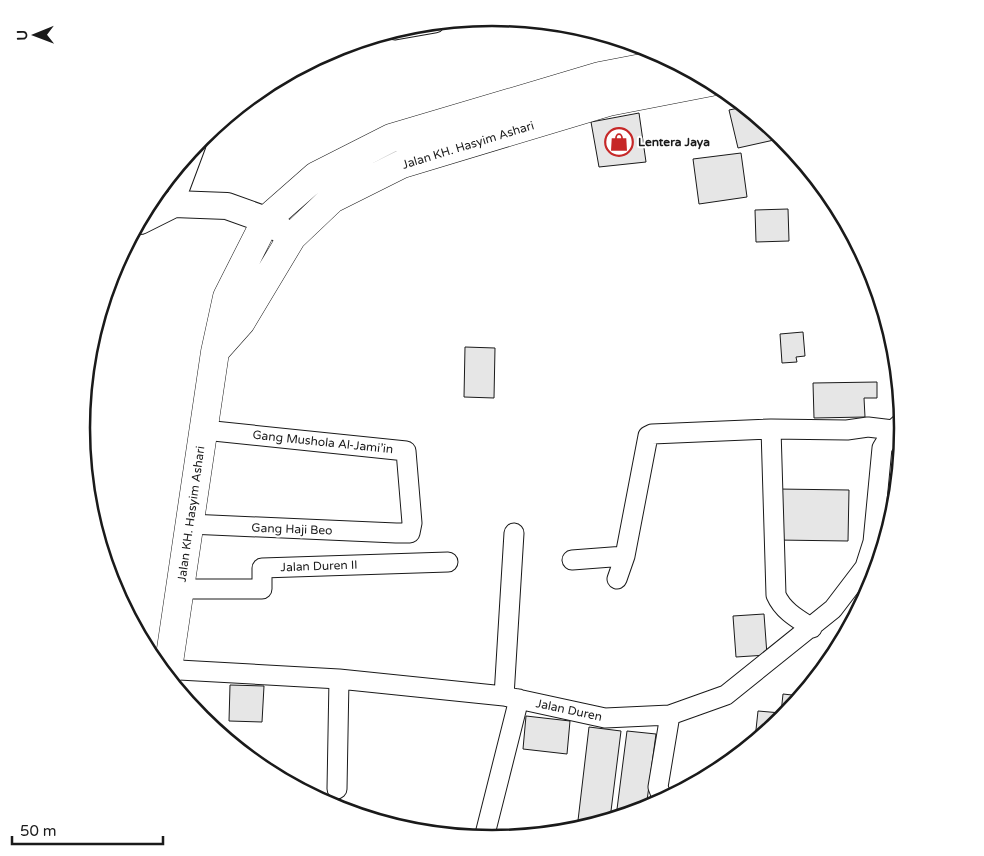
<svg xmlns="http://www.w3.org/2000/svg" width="984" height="856" font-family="'Varela Round',sans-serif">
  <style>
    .building { fill: #e6e6e6; stroke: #1a1a1a }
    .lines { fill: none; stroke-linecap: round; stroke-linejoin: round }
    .street-casing { stroke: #1a1a1a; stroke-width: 21 }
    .secondary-casing { stroke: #1a1a1a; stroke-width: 28 }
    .primary-casing { stroke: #1a1a1a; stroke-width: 29 }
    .street { stroke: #fff; stroke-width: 19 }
    .secondary { stroke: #fff; stroke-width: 26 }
    .primary { stroke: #fff; stroke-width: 28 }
    .labels { text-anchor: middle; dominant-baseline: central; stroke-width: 4; stroke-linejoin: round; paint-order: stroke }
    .poi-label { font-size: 12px; font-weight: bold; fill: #1a1a1a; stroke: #fff; text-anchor: start }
    .street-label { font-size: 12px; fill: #1a1a1a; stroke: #fff }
    .rim { fill: none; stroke: #1a1a1a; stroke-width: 2.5 }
  </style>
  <rect width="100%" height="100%" fill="#fff"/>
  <path class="building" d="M744,107L782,138H783L738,148L729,110Z
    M639,113L646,162L599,167L591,122Z
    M741,153L747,197L699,204L693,159Z
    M788,209L789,241L756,242L755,210Z
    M803,332L805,356L796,357L797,362L782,363L780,334Z
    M465,347L495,348L494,398L464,397Z
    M877,382V398H864L865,417L814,418L813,383Z
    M778,489L849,490L848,541L777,540Z
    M764,614L767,655L736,657L733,616Z
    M230,685L264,686L262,722L229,721Z
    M783,694L801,696L782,718L755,739L758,711L781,713Z
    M526,716L570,721L567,754L523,749Z
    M589,727L621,731L610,819L577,829Z
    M627,731L656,734L646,808L616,817Z"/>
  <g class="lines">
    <defs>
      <path id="street" d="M395,30L435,23
        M174,204L196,145
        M771,429L776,595C783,611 798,619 812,628
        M189,524L396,533H410L412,523L406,451L204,430
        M572,560L625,556
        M617,579L625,556L648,436L652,434L771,429L847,430L868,427L893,430
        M180,589H262V568L448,562
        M161,669L339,679L504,696L605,718L670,715L726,695L833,609L865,567L873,542L882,448L893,430L902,422
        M504,696L514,533
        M337,789L339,679
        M663,800L658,787L670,715
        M484,838L519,699"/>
      <path id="secondary" d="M140,221L174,204L227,206L266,220L292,237"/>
      <path id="primary" d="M217,349L241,322L292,237L332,199L402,164L608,102L711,82
        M167,676L215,352L227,297L266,220L316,176L391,138L600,76L673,62"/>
    </defs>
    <use href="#street" class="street-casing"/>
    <use href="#secondary" class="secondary-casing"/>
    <use href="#primary" class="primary-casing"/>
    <use href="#street" class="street"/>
    <use href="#secondary" class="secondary"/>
    <use href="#primary" class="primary"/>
  </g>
  <defs>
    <symbol id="shop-ring" viewBox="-11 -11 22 22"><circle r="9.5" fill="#fff" stroke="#c62828" stroke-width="1.5"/><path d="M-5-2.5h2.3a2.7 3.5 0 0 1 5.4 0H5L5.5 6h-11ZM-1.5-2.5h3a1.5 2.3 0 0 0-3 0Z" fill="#c62828"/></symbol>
  </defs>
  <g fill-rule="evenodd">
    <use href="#shop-ring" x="603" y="126" width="32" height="32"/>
  </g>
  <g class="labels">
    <g class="poi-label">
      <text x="638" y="142">Lentera Jaya</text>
    </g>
    <g class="street-label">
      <text transform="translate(468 145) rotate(-17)">Jalan KH. Hasyim Ashari</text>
      <text transform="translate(323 442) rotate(6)">Gang Mushola Al-Jami’in</text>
      <text transform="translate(191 514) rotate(-82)">Jalan KH. Hasyim Ashari</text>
      <text transform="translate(292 529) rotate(2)">Gang Haji Beo</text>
      <text transform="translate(319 566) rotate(-2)">Jalan Duren II</text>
      <text transform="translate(569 710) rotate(12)">Jalan Duren</text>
    </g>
  </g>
  <path d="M0 0H984V856H0ZM90 428a402 402 0 1 1 804 0a402 402 0 1 1-804 0Z" fill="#fff" fill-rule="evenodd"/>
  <path class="rim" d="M90 428a402 402 0 1 1 804 0a402 402 0 1 1-804 0Z"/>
  <g transform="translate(35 35) rotate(269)" stroke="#ffffff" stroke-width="4" paint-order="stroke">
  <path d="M0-4L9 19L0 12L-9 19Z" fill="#1a1a1a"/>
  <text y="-8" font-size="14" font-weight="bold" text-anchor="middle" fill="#1a1a1a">U</text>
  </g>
  <path d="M12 836v8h151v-8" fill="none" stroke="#1a1a1a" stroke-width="2.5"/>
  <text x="20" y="836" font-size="15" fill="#1a1a1a" stroke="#ffffff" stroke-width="4" paint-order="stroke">50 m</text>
</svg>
